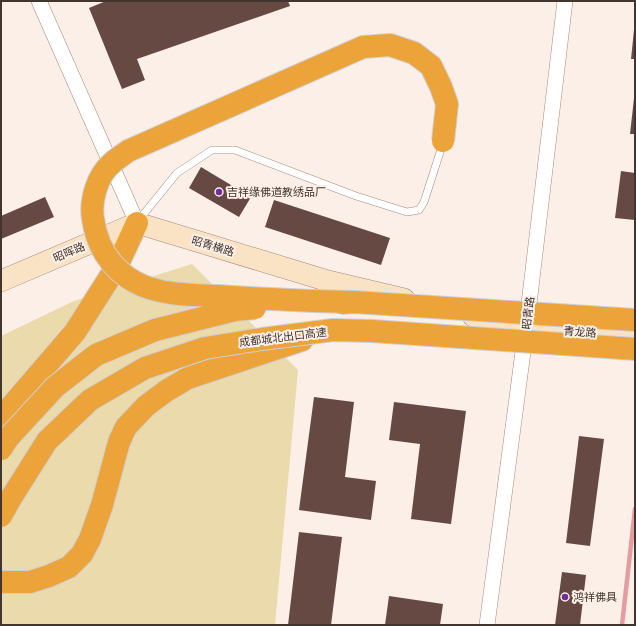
<svg xmlns="http://www.w3.org/2000/svg" width="636" height="626" font-family="Montserrat,'Noto Sans SC',sans-serif">
  <style>
    .green { fill: #eadaac }
    .lines { fill: none; stroke-linecap: round; stroke-linejoin: round }
    .stream { stroke: #e59ba3; stroke-width: 4.5 }
    .building { fill: #664943 }
    .lane-casing { stroke: #a58979; stroke-width: 8 }
    .street-casing { stroke: #a58979; stroke-width: 16 }
    .secondary-casing { stroke: #a58979; stroke-width: 22 }
    .highway-casing { stroke: #d1cfcd; stroke-width: 24 }
    .lane { stroke: #fff; stroke-width: 7 }
    .street { stroke: #fff; stroke-width: 15 }
    .secondary { stroke: #f9e3c4; stroke-width: 21 }
    .highway { stroke: #eca33a; stroke-width: 22 }
    .highway-bridge-casing { stroke: #d1cfcd; stroke-width: 24; stroke-linecap: butt }
    .highway-bridge { stroke: #eca33a; stroke-width: 22 }
    .poi-dot { fill: #762b9d; stroke: #fbefe8; stroke-width: 1.5 }
    .labels { text-anchor: middle; dominant-baseline: central; stroke-width: 4; stroke-linejoin: round; paint-order: stroke }
    .poi-label { font-size: 11px; fill: #41352e; stroke: #fbefe8; text-anchor: start }
    .street-label { font-size: 11px; fill: #41352e; stroke: #fbefe8 }
  </style>
  <rect width="100%" height="100%" fill="#fbefe8"/>
  <path class="green" d="M192,264L298,370L275,625H1V336L74,301Z"/>
  <g class="lines">
    <path class="stream" d="M622,625L635,509"/>
  </g>
  <path class="building" d="M106,1H288L290,6L137,59L145,80L122,89L89,8Z
    M634,30H635V59H631Z
    M634,98H635V134H630Z
    M201,167L251,197L239,217L189,188Z
    M621,171L635,173V220L615,218Z
    M45,197L54,217L1,239V216Z
    M274,200L390,238L381,265L265,227Z
    M314,397L354,402L345,477L376,481L371,520L299,510Z
    M394,402L466,411L451,524L411,519L420,444L389,440Z
    M579,436L604,439L590,546L566,543Z
    M299,532L342,537L331,625H288Z
    M562,572L586,575L580,625H555Z
    M389,596L443,604L440,625H385Z"/>
  <g class="lines">
    <defs>
      <path id="lane" d="M138,221L177,173L212,150H235L356,196L407,212L419,210L424,202L443,143"/>
      <path id="street" d="M39,1L137,223
        M487,625L526,329L565,1"/>
      <path id="secondary" d="M1,281L137,223L328,281L404,299
        M473,316L526,329L635,336"/>
      <path id="highway" d="M1,418L75,332L117,266L137,223
        M1,582H30L49,576L69,567L82,554L90,539L102,505L119,442L126,427L146,406L166,391L188,378L302,340"/>
    </defs>
    <use href="#lane" class="lane-casing"/>
    <use href="#street" class="street-casing"/>
    <use href="#secondary" class="secondary-casing"/>
    <use href="#highway" class="highway-casing"/>
    <use href="#lane" class="lane"/>
    <use href="#street" class="street"/>
    <use href="#secondary" class="secondary"/>
    <use href="#highway" class="highway"/>
    <defs>
      <path id="highway-bridge" d="M354,302C309,301 263,299 218,296C192,295 158,295 135,282C111,269 97,246 93,219C90,201 97,176 111,164C116,159 123,155 128,151L363,47L390,45L414,53L431,66L441,87L447,104L443,141
        M341,303L354,302L635,320
        M1,449L8,438L55,387L96,355L155,330L235,310L255,308
        M1,516L11,498L47,441L90,400L145,368L205,348L262,339L333,330L372,331L635,349"/>
    </defs>
    <use href="#highway-bridge" class="highway-bridge-casing"/>
    <use href="#highway-bridge" class="highway-bridge"/>
  </g>
  <g class="poi-dot">
    <circle cx="219" cy="192" r="4"/>
    <circle cx="565" cy="597" r="4"/>
  </g>
  <g class="labels">
    <g class="poi-label">
      <text x="227" y="192">吉祥缘佛道教绣品厂</text>
      <text x="573" y="597">鸿祥佛具</text>
    </g>
    <g class="street-label">
      <text transform="translate(213 246) rotate(17)">昭青横路</text>
      <text transform="translate(69 252) rotate(-23)">昭晖路</text>
      <text transform="translate(528 313) rotate(-83)">昭青路</text>
      <text transform="translate(580 332) rotate(4)">青龙路</text>
      <text transform="translate(283 337) rotate(-7)">成都城北出口高速</text>
    </g>
  </g>
  <rect width="636" height="626" fill="none" stroke="#41352e" stroke-width="4"/>
</svg>
